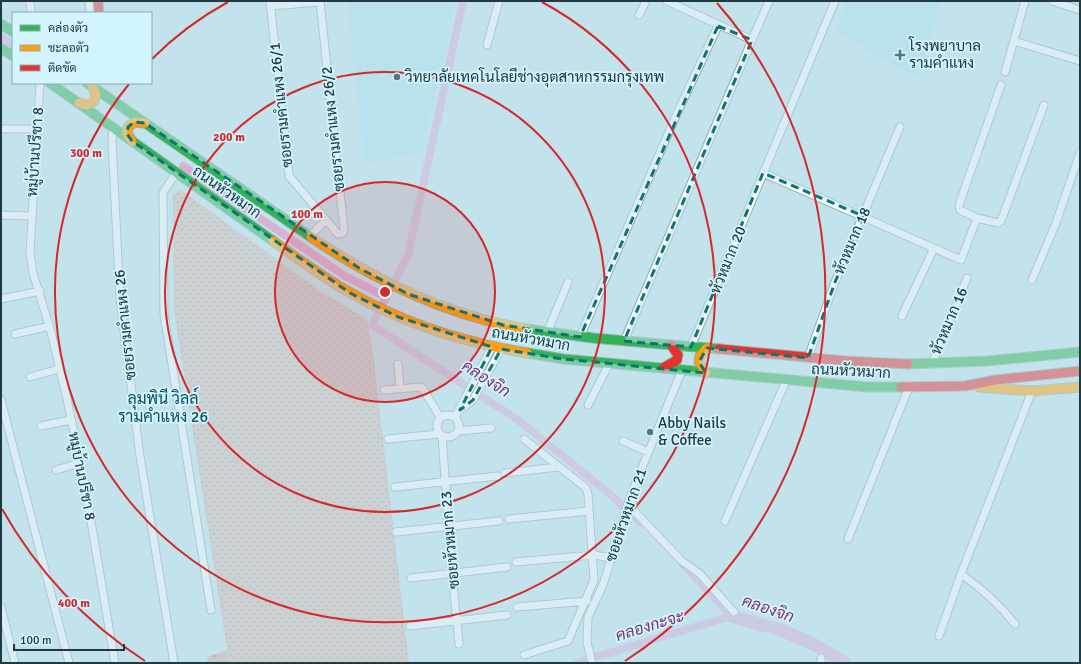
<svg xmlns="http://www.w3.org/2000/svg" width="1081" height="664" font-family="Signika,Sarabun,sans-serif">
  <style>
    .built { fill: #ade1f0 }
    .grass { fill: url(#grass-dots) }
    .forest { fill: url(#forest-firs) }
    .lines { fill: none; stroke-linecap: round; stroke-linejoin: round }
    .canal { stroke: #d6b2d7; stroke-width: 8 }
    .river { stroke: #d6b2d7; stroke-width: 13 }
    .street-casing { stroke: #93acb3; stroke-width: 9 }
    .fast-casing { stroke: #93acb3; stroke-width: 11 }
    .slow-casing { stroke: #93acb3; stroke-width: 11 }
    .jam-casing { stroke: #93acb3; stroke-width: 11 }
    .street { stroke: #f6fbfc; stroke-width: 7 }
    .fast { stroke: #30b455; stroke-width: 9 }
    .slow { stroke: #ff9f0a; stroke-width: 9 }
    .jam { stroke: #e5322d; stroke-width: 9 }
    .marked { fill: none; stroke: #0f766e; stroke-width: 3; stroke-dasharray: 8 5; stroke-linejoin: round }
    .ring { fill: none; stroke: #d62828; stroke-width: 2 }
    .poi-dot { fill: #59747c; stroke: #d2f5ff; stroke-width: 1.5 }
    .labels { text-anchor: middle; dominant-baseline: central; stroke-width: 3.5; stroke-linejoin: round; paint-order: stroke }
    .poi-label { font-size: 15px; fill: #213940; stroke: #d2f5ff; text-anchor: start }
    .street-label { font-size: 15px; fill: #213940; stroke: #d2f5ff }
    .water-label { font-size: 16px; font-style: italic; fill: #7f326f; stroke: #d2f5ff }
    .neighbourhood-label { font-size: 16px; fill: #0f4f5d; stroke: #d2f5ff }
    .centre { fill: #d62828; stroke: #d2f5ff; stroke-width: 2 }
    .ring-label { font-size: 12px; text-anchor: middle; font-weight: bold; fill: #d62828; stroke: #d2f5ff; stroke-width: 3.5; stroke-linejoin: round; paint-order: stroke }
  </style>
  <defs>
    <pattern id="grass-dots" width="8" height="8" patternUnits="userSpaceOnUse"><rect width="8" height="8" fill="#d6bbb3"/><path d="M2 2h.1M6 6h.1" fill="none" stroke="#ad9993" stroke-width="1.8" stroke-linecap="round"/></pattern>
    <pattern id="forest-firs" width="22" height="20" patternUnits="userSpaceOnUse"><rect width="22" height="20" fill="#ceb2aa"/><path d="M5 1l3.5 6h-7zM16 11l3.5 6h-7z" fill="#a7928c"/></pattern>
  </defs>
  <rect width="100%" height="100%" fill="#c2e2ec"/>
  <path class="built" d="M347,1H456L422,153L365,163Z
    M847,1H941L916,78L836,31Z"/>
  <path class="grass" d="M181,190L320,291L367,319L373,351L409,663H229L174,311L173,195Z"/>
  <path class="forest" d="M227,650L229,663H208L207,657Z"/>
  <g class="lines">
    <path class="canal" d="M463,1L408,255L372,325L518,420L611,495L641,523
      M1,37L13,45
      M183,166L345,276L386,297
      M576,663L731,616L681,562"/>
    <path class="river" d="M731,616L781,630L815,645L845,663"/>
    <defs>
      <path id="street" d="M30,1L31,13
        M89,1L90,13
        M270,1L289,176L338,234L343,233L344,230L320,1
        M667,1L752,40L769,1
        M1052,1L1080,10
        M270,6L320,2
        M639,15L646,1
        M1014,41L1080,61
        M487,45L499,1
        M1005,72L1025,1
        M40,83L30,253L33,273L51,332L67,399L86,492L115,663
        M113,128L112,142L120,299L140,456L174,663
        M1,129H36
        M176,173L163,193L164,314L211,610
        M763,173L961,260L977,218L960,210L959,205L1001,85
        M1,215L31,216
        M977,218L998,223L1001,221L1044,105
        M310,236L325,221
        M1032,280L1056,223L1080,153
        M1,299L40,291
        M902,316L934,248
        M547,333L568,282
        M15,334L50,326
        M580,337L678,111L718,26
        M624,341L752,40
        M691,347L835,1
        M808,358L835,282L900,127
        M398,364L400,388
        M932,364L967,278
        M30,377L59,369
        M384,390L422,387L440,417
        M1,400L69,663
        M588,405L609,364
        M460,410L473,400L501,349
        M437 426a11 11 0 1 1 22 0a11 11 0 1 1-22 0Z
        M455,417L492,347
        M41,426L71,420
        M458,431L491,428
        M442,436L452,573L459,644
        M388,439L439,434
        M623,441L648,452
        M56,470L80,463
        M505,473L558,467
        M395,487L498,476
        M632,494L633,508L636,513L682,561L700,574L734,612
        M509,519L589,511
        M725,521L786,381
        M396,532L499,521
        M848,539L909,387
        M516,562L594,555L611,558
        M961,574C981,588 999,604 1015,624
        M411,578L507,567
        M1,607L15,663
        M517,607L587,601
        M410,626L507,615
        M939,636L961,574L1032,391
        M524,655L568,641L594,580L588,494L586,488L524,439
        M821,658V663
        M592,663L587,642L588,617L603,585L630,497L682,370"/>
      <path id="fast" d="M1,24L13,32
        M1,48L13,56
        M50,83L273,241
        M87,83L311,237
        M527,329L593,338L719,349
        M527,353L563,359L867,387H901
        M908,364L987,361L1080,352"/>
      <path id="slow" d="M79,103L88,105L94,101L96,94L92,86
        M132,141L127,134L128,127L134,122L145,123
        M311,237C378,282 448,316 527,329
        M273,241C298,259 322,277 349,292C403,323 466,343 527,353
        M706,373L699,362L700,356L707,348
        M979,387L1032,391L1080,387"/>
      <path id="jam" d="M98,1L99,13
        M719,349L847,361L908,364
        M663,368L677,360L678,355L671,345
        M901,387L965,386L995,380L1080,371"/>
    </defs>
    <use href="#street" class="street-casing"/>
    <use href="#fast" class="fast-casing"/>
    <use href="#slow" class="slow-casing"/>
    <use href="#jam" class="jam-casing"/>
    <use href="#street" class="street"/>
    <use href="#fast" class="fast"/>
    <use href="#slow" class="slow"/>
    <use href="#jam" class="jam"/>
  </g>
  <path d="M0 0H1081V664H0ZM718,26L752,40L624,341L691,347L763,173L863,216L835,282L808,358L707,348L699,362L706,373L563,359L501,349L473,400L460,410L492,347L398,317L350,293L132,141L127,134L128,127L134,122L145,123L359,268L408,294L503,325L580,337Z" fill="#c2e2ec" fill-opacity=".55" fill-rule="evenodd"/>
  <path class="marked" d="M718,26L752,40L624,341L691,347L763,173L863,216L835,282L808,358L707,348L699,362L706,373L563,359L501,349L473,400L460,410L492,347L398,317L350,293L132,141L127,134L128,127L134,122L145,123L359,268L408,294L503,325L580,337Z"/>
  <circle cx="385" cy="292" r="110" fill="#d62828" fill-opacity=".12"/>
  <g class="ring">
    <circle cx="385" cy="292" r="110"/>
    <circle cx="385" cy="292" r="220"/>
    <path d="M152 59A330 330 0 0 1 228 2M542 2A330 330 0 1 1 129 84"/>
    <path d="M145 661A440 440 0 0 1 2 509M717 3A440 440 0 0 1 625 661"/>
  </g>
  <g class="poi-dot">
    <path d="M898 49h4v4h4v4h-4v4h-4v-4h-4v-4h4z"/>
    <circle cx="397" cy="77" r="4"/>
    <circle cx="650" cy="432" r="4"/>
  </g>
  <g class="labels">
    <g class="poi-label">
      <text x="909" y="46">โรงพยาบาล<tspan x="909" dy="17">รามคำแหง</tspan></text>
      <text x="405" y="77">วิทยาลัยเทคโนโลยีช่างอุตสาหกรรมกรุงเทพ</text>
      <text x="658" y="423">Abby Nails<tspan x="658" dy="17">&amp; Coffee</tspan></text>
    </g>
    <g class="street-label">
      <text transform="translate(281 105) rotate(-96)">ซอยรามคำแหง 26/1</text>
      <text transform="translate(333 129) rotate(-96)">ซอยรามคำแหง 26/2</text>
      <text transform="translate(35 152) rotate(-86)">หมู่บ้านปรีชา 8</text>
      <text transform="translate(227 192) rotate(35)">ถนนหัวหมาก</text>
      <text transform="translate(852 241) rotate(-67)">หัวหมาก 18</text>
      <text transform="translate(728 260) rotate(-68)">หัวหมาก 20</text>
      <text transform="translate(949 321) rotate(-67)">หัวหมาก 16</text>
      <text transform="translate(125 325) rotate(-96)">ซอยรามคำแหง 26</text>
      <text transform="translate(531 339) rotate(10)">ถนนหัวหมาก</text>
      <text transform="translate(851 371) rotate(3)">ถนนหัวหมาก</text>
      <text transform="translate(82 476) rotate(79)">หมู่บ้านปรีชา 8</text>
      <text transform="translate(626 515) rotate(-71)">ซอยหัวหมาก 21</text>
      <text transform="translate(450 540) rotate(-95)">ซอยหัวหมาก 23</text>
    </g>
    <g class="water-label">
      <text transform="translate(486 379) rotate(33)">คลองจิก</text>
      <text transform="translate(768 609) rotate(19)">คลองจิก</text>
      <text transform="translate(650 626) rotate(-17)">คลองกะจะ</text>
    </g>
    <g class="neighbourhood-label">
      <text x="163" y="399">ลุมพินี วิลล์<tspan x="163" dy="18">รามคำแหง 26</tspan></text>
    </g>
  </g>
  <circle cx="385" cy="292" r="6" class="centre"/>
  <g class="ring-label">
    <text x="229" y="141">200 m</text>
    <text x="86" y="157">300 m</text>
    <text x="307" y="218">100 m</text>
    <text x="74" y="607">400 m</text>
  </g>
  <rect width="1081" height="664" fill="none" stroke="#213940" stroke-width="4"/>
  <rect x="12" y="12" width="140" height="72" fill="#d2f5ff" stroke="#8baab3"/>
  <rect x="20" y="25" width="20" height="6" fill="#30b455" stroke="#8baab3"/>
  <text x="48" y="32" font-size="12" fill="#213940">คล่องตัว</text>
  <rect x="20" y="45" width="20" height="6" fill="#ff9f0a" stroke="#8baab3"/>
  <text x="48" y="52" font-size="12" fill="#213940">ชะลอตัว</text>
  <rect x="20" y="65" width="20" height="6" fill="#e5322d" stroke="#8baab3"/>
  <text x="48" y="72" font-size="12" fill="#213940">ติดขัด</text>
  <path d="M14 644v6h110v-6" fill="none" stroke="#213940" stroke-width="2"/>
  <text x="20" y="644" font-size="12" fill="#213940" stroke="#d2f5ff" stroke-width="3" paint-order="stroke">100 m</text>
</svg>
